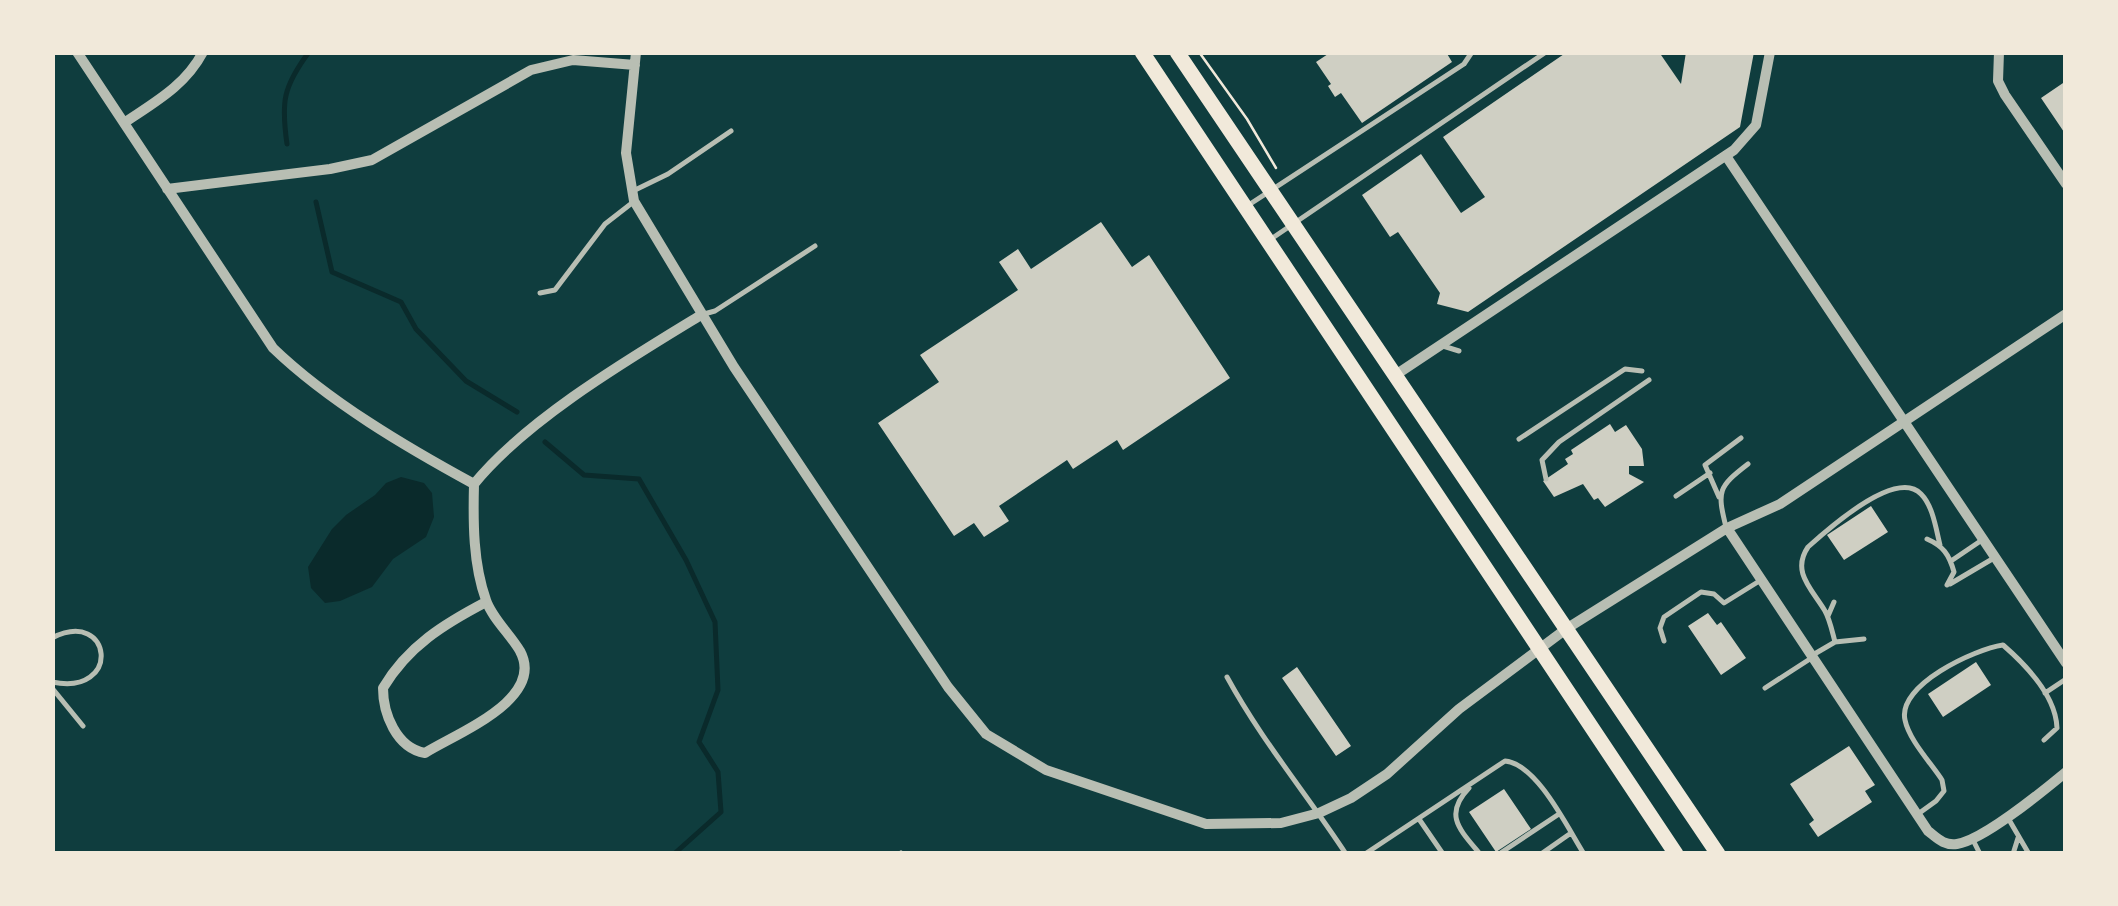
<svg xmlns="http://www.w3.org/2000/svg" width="2118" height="906" font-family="'Sofia Sans Condensed',sans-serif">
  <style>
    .water { fill: #0a2a2b }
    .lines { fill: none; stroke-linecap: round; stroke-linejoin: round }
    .stream { stroke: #0a2a2b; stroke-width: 5 }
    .building { fill: #cfcfc3 }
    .path { stroke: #f1e9da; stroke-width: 2.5 }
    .service { stroke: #b8beb3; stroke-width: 5 }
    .minor { stroke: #b8beb3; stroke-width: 10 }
    .primary { stroke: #f1e9da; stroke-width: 15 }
  </style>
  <rect width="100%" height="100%" fill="#0f3d3e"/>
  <path class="water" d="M401,477L424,483L432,493L434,517L426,537L393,559L372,587L340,601L325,603L311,588L308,567L332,529L346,515L375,495L386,483Z"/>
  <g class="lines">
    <path class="stream" d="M287,144C281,102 283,87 309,52
      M316,202L332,272L401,302L416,329L466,381L517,412
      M545,442L584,475L639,479L686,560L715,622L718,690L699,742L718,772L721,812L674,854"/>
  </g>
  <path class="building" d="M1331,52H1446L1452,62L1362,123L1341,93L1335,97L1328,86L1331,84L1316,62Z
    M1567,52H1659L1681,84L1686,52H1754L1740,127L1468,312L1437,304L1440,293L1398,232L1390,237L1362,195L1421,154L1461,213L1485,197L1443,137Z
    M2066,81V135L2041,98Z
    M1101,222L1132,267L1149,255L1230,378L1123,450L1117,440L1073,469L1067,460L999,506L1009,521L984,537L974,523L954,536L878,423L939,382L920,355L1018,290L999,262L1018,249L1031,269Z
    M1610,424L1615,432L1626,425L1642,449L1644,466H1629V474L1644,482L1605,507L1598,498L1594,500L1583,484L1554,497L1543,481L1568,464L1565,459L1573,454L1571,450Z
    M1871,506L1888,532L1844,560L1827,535Z
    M1708,613L1717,625L1721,622L1746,658L1721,675L1688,626Z
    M1976,662L1991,685L1943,717L1928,694Z
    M1297,667L1351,746L1336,756L1282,678Z
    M1849,746L1875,785L1865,791L1872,802L1818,837L1809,824L1814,820L1790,784Z
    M1504,789L1531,829L1496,852L1469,812Z"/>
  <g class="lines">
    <path class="path" d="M1199,52L1247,119L1276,168"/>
    <path class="service" d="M633,191L668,174L731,131
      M1247,206L1464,64L1472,52
      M1271,239L1546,52
      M540,293L555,290L605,224L632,203
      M704,314L715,311L815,246
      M1443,346L1459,351
      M1519,439L1625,369L1642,371
      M1546,479L1542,460L1559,442L1649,380
      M1676,496L1710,473
      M1719,497L1705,465L1741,438
      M1726,527C1717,491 1718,487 1748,464
      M1927,539C1943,546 1949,554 1954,572L1947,585
      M1951,561L1982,540
      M1950,584L1994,558
      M1828,616L1834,602
      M52,638C113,607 122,697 52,682
      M1664,641L1660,628L1664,617L1701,592L1714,594L1724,603L1761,580
      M1835,642C1832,631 1830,620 1825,611C1812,589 1791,572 1808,547C1828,529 1896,468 1921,494C1933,506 1936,529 1940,545
      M1811,656L1835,642L1864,639
      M1227,677C1262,741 1306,793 1346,854
      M52,688L83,726
      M1765,688L1813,657
      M2045,693L2066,679
      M1469,788C1443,815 1460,830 1480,854
      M1918,814L1936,801L1944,791L1942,780C1931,763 1909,740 1905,720C1897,685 1975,649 2003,645C2026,665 2056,696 2057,728L2044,740
      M2008,818L2029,854
      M1419,819L1443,854
      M1973,840L1980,854
      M900,854L901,853
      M1365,854L1505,761C1537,764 1567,827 1584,854
      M1499,854L1559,814
      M1541,854L1571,833
      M2013,854L2018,838"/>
    <path class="minor" d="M77,52L124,123C155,102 185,86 203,52
      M636,52L626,153L634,201L734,367L948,687L986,734L1046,770L1206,824L1281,823L1319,813L1351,798L1387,774L1459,709L1566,629L1727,528L1780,504L2066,314
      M1999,52L1998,81L2005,95L2066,184
      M124,123L273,348C328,401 406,447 474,484
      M1726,156L2066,663
      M167,189L330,169L372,160L531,70L573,60L635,65
      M1394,376L1734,150L1756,125L1770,52
      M1727,528L1928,831C1937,838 1944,846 1957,844C1984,840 2043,791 2066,772
      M486,602C444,624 408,646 383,688C383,713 396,748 425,753C457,733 546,699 520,651C510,634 492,618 486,600C473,564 473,522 474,484C527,419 629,359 701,315"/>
    <path class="primary" d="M1142,52L1676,854
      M1177,52L1718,854"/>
  </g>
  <rect width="2118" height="906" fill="none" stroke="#f1e9da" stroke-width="110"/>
</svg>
